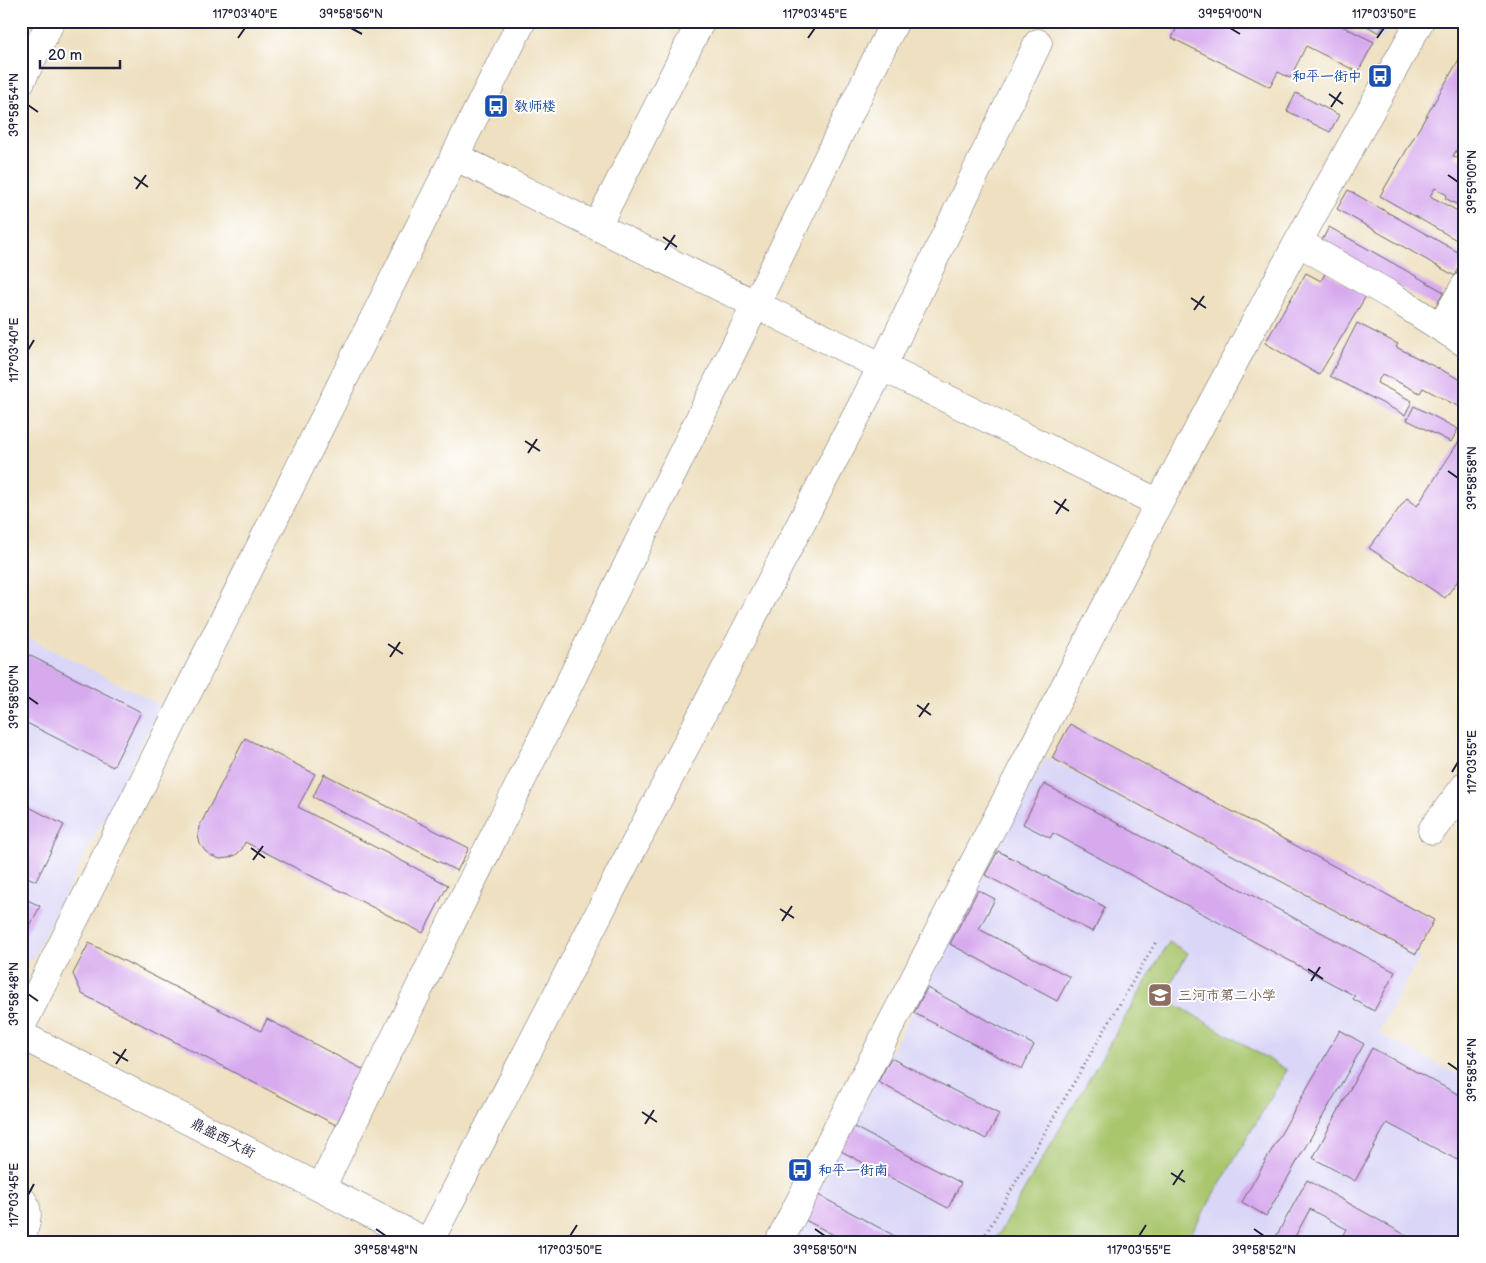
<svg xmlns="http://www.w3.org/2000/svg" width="1486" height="1263" font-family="'Balsamiq Sans','LXGW WenKai TC',sans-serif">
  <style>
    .built { fill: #dad6f7 }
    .green { fill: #a9c66d; stroke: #667454 }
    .building { fill: #d7aaee }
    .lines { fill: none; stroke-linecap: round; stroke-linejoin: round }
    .minor-casing { stroke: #69646a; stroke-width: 29 }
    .major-casing { stroke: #69646a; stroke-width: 29 }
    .path { stroke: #69646a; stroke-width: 3; stroke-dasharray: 1 4; stroke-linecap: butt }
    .minor { stroke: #fff; stroke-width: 28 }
    .major { stroke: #fff; stroke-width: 28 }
    .ticks { fill: none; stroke: #22223b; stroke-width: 2 }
    .labels { text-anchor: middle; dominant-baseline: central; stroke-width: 4; stroke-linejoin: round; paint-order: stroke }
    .transit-label { font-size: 14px; fill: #164399; stroke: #fff; text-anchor: start }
    .education-label { font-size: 14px; fill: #785e54; stroke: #fff; text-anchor: start }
    .street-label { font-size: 14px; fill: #22223b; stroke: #fff }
    .neatline { fill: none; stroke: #22223b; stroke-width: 2 }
    .ticks-label { font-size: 12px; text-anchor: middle; fill: #22223b }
  </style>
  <rect width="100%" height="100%" fill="#fff"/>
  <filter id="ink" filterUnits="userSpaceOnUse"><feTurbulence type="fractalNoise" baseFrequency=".02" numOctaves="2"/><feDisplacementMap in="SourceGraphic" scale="10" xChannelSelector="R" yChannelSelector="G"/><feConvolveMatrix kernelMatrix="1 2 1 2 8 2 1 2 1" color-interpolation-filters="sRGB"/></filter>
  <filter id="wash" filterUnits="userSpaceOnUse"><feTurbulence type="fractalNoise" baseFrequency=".0096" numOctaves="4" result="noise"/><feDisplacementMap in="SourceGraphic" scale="20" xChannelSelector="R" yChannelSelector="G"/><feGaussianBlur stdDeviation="1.12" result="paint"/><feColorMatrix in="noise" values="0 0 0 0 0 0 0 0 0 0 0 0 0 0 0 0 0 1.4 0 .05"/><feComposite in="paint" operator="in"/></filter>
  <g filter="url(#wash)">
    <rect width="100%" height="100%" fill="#eee0c0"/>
    <path class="built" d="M1341,21H1391L1381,41Z
      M21,634L161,705L32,960L21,963Z
      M1046,757L1420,958L1378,1033L1465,1078V1242H791Z"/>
    <path class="green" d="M1169,942L1188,953L1163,997L1287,1070L1186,1242H994Z"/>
    <g id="blocks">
      <path class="building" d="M1180,21H1332L1374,42L1358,72L1306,46L1290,78L1278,72L1270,87L1172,38Z
        M1363,21H1386L1379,33L1362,23Z
        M1465,49V136L1453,156L1465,162V209L1445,198L1447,195L1435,188L1430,196L1465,215V234L1460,242L1380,196Z
        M1296,93L1339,115L1330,132L1287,111Z
        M1348,190L1465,256L1455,276L1337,209Z
        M1329,227L1444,292L1435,307L1321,242Z
        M1326,272L1366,296L1319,375L1265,343L1306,273L1321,281Z
        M1357,323L1398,344L1396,347L1465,382V410L1423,388L1420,393L1382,374L1377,383L1412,401L1405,415L1330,376Z
        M1414,406L1458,429L1451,442L1407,420Z
        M1465,432V571L1445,598L1369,548L1407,498L1417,506Z
        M21,651L141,712L113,767L21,720Z
        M1070,724L1434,920L1416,954L1052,758Z
        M245,738L315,774L298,807L448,885L423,933L245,842L242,849L236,855L228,858L220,859L212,856L205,851L200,844L198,835L199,827Z
        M324,774L469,848L457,871L313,797Z
        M1044,784L1395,972L1374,1011L1353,999L1355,996L1053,833L1050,838L1023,824Z
        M21,803L64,825L36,881L21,874Z
        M998,851L1105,907L1093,932L985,875Z
        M978,890L995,899L979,929L1070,977L1057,1001L950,944Z
        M21,897L40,906L23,940L21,941Z
        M89,943L261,1031L267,1019L364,1070L336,1125L82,994L73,974Z
        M927,988L1034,1045L1022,1069L914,1013Z
        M1340,1030L1364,1044L1266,1216L1242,1202Z
        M1372,1048L1465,1098V1164L1387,1123L1355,1181L1313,1158Z
        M891,1058L999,1114L986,1139L878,1082Z
        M854,1127L961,1183L948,1208L841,1151Z
        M1307,1180L1418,1242H1339L1346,1229L1310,1209L1292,1242H1273Z
        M818,1195L906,1242H847L805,1220Z"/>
    </g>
  </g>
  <g filter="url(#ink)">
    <use href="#blocks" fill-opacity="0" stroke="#69646a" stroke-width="1"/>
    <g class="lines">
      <defs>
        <path id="minor" d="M21,81L51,21
          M454,156L1159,503
          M597,226L701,21
          M1298,242L1390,295L1465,343
          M1441,327L1465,286
          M1432,830L1465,786
          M21,1027L522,21
          M321,1188L895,21
          M21,1199C32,1210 25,1226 21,1239
          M429,1242L888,355L1038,43
          M779,1242L1159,503L1298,242L1420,21"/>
        <path id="major" d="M21,1035L426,1242"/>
      </defs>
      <use href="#minor" class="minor-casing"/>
      <use href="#major" class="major-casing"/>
      <path class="path" d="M981,1242L1157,940"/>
      <use href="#minor" class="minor"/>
      <use href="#major" class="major"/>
    </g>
  </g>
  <path class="ticks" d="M351,28L362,34M1230,28L1240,34M238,38L245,28M808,38L815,28M1377,38L1384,28M1329,94L1343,104M28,105L38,112M1331,107L1341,92M1448,175L1458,182M134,177L148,187M136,189L146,175M663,237L677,247M665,250L675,235M1191,298L1206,308M1194,310L1204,296M28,350L34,340M525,441L540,451M528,453L537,439M1448,471L1458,478M1054,501L1069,511M1056,514L1066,499M388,644L403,654M390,657L400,642M28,697L38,704M917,705L931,715M919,717L929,703M1452,772L1458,762M251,848L265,858M253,860L263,846M780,909L794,918M782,921L792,906M1308,969L1323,979M1311,981L1320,967M28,994L38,1001M113,1052L128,1061M1448,1063L1458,1070M116,1064L126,1049M642,1112L657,1122M645,1124L654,1110M1171,1173L1185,1182M1173,1185L1183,1170M28,1195L34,1184M376,1229L386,1236M815,1229L825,1236M1254,1229L1264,1236M570,1236L577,1225M1139,1236L1146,1225"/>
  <defs>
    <symbol id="bus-square" viewBox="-11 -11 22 22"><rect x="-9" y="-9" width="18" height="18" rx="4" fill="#1a4fb4" stroke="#fff"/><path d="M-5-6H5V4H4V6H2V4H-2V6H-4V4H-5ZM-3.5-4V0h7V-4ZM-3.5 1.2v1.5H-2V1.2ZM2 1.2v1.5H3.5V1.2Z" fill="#fff"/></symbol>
    <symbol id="school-square" viewBox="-11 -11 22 22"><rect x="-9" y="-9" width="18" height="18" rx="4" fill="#8d6e63" stroke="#fff"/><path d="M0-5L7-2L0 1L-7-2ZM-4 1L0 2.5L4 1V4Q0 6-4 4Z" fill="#fff"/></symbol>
  </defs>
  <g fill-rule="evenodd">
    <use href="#bus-square" x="1366" y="62" width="28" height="28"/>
    <use href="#bus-square" x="482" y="92" width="28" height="28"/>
    <use href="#school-square" x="1146" y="981" width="28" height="28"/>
    <use href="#bus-square" x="786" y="1156" width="28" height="28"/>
  </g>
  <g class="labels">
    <g class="transit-label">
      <text x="1362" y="76" text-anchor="end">和平一街中</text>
      <text x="514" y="106">教师楼</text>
      <text x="818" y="1170">和平一街南</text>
    </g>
    <g class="education-label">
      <text x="1178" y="995">三河市第二小学</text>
    </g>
    <g class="street-label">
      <text transform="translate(223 1138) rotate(27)">鼎盛西大街</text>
    </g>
  </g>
  <rect width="1486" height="1263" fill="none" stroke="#fff" stroke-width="55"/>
  <path d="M40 60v8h80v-8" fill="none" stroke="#22223b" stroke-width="2.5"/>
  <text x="48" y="60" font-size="15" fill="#22223b" stroke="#ffffff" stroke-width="4" paint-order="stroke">20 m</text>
  <rect x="28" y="28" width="1430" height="1208" class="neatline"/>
  <g class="ticks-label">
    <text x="245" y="18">117°03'40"E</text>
    <text x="351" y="18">39°58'56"N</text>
    <text x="815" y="18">117°03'45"E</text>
    <text x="1230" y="18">39°59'00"N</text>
    <text x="1384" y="18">117°03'50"E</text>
    <text transform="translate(14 105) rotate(-90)" y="4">39°58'54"N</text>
    <text transform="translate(1472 182) rotate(-90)" y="4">39°59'00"N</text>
    <text transform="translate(14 350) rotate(-90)" y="4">117°03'40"E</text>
    <text transform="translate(1472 478) rotate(-90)" y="4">39°58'58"N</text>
    <text transform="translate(14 697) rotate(-90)" y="4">39°58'50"N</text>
    <text transform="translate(1472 762) rotate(-90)" y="4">117°03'55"E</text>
    <text transform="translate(14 994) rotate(-90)" y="4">39°58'48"N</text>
    <text transform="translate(1472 1070) rotate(-90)" y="4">39°58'54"N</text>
    <text transform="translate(14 1195) rotate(-90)" y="4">117°03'45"E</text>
    <text x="386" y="1254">39°58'48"N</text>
    <text x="570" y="1254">117°03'50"E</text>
    <text x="825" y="1254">39°58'50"N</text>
    <text x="1139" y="1254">117°03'55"E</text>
    <text x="1264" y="1254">39°58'52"N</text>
  </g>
</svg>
